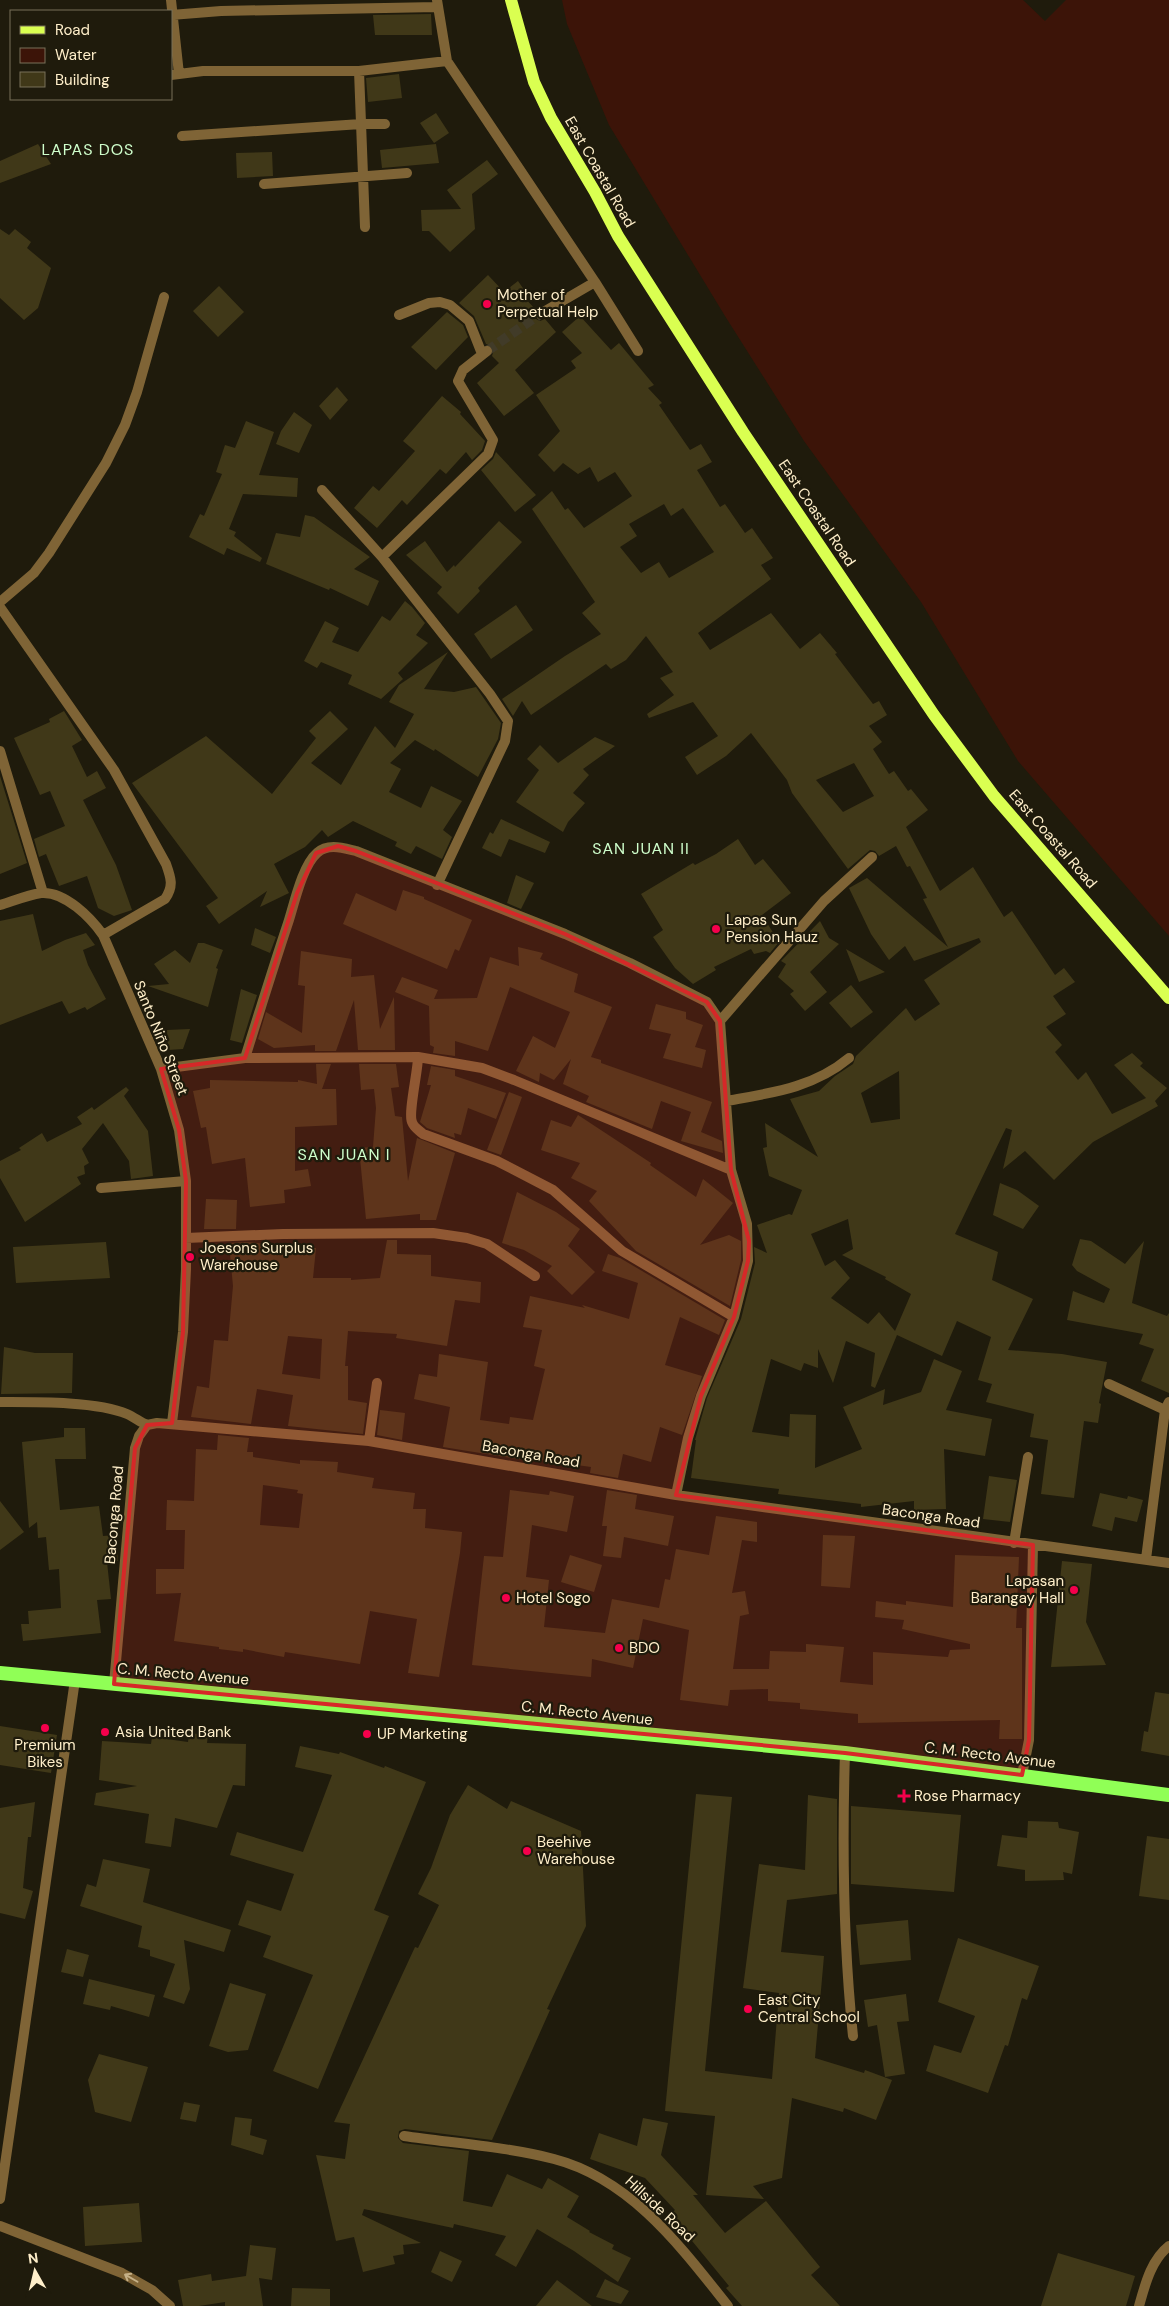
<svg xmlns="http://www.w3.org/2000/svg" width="1169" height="2306" font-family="'DM Sans',sans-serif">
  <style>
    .water { fill: #3c1408 }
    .building { fill: #403818; fill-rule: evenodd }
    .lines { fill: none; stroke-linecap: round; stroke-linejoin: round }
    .minor-tunnel { stroke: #413b28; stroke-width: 10; stroke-dasharray: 10 5; stroke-linecap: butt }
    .minor { stroke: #7f6436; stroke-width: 10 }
    .primary { stroke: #daff51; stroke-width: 12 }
    .trunk { stroke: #90ff56; stroke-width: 14 }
    .oneway { stroke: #c5b087 }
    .marked { fill: #d62828; fill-opacity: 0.2; stroke: #d62828; stroke-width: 4; stroke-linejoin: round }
    .poi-dot { fill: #f5004c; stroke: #1f1b0c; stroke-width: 2 }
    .labels { text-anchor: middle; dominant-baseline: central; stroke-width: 4.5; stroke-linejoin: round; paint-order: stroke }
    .street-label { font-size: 15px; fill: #ffefca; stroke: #1f1b0c }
    .poi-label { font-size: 15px; fill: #ffefca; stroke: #1f1b0c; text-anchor: start }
    .neighbourhood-label { font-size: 16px; letter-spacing: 1px; fill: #cfffcc; stroke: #1f1b0c }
  </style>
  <rect width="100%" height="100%" fill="#1f1b0c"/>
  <path class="water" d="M562,0H1023L1045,21L1066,0H1169V936L1018,761L921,602L804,441L725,316L609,125L567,24Z"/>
  <path class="building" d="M431,14L432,35H375L373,15Z
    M399,74L402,98L368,102L366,78Z
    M436,113L449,133L434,143L420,123Z
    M38,144L51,164L0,183V161Z
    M436,144L439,163L382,168L380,150Z
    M272,152L273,176L237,178L236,153Z
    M487,160L498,174L472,194L475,229L450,252L429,231H422L421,210L461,209L447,190Z
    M0,229L9,235L15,229L31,242L27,248L51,268L38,308L24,320L0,298Z
    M488,275L504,292L518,281L527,294L524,297L535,309L534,318L540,321L545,319L556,332L515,370L534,393L504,416L477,383L499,363L492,356L494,350L490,345L486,344L474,316L459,303Z
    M219,286L244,312L218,337L193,311Z
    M447,312L463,325L468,337L436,370L411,347Z
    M580,316L611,350L619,343L654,385L648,388L662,403L659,405L690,450L701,444L712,462L697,470L720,507L725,504L745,533L752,528L773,558L761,565L771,579L698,633L710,650L771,613L800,649L820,633L837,653L835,654L873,704L879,701L887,715L869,726L882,742L873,749L889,774L894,771L908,791L911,789L928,810L906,827L940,891L973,867L1004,917L1012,911L1055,975L1064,968L1075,982L1053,996L1066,1014L1046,1027L1062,1045L1055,1052L1078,1080L1086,1072L1112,1114L1146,1098L1114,1065L1132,1053L1143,1063L1140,1066L1167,1088L1155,1101L1158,1106L1093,1142L1054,1180L1025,1151L1003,1169L1012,1130L1006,1128L955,1234L998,1252L992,1280L1033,1299L1008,1350L1062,1354L1107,1362L1099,1403L1101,1404L1098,1423L1084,1421L1074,1498L1041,1494L1048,1440L1030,1437L1034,1414L986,1402L992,1384L978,1380L991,1337L957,1321L942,1356L897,1335L875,1388L871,1386L875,1353L846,1341L833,1383L818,1349V1368L804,1363L801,1371L771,1359L752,1432L789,1437L790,1414L816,1415L815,1468L862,1449L843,1407L885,1389L883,1405L921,1392L934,1359L962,1371L946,1410L992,1419L985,1456L944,1449L946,1509L914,1510V1501L861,1507V1504L778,1494L779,1489L691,1478L696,1440H695L707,1398L741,1319L755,1263L754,1247L767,1253L757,1225L789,1214L792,1215L802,1190L769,1176L763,1148L767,1147L765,1123L818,1157L790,1099L819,1091L835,1076L853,1064L856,1056L906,1008L915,1021L940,1004L924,980L981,942L979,938L914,961L905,946L889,960L871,934L849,888L867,878L948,947L923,899L927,898L910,866L907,867L896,846L879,856L875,851L870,850L848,869L792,793L787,780L751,733L726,756L697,775L685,757L718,736L693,702L649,718L647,714L674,695L660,678L673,672L646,636L626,660L611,669L606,664L531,715L522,701L513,716L502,699L565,656L601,634L582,613L595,602L532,509L552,491L565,510L568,508L584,528L632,496L615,472L598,482L590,467L578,474L563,463L554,472L538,455L560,431L536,395L576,368L571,361L582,353L562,332ZM664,504L671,516L683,508L714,552L669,578L659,562L641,573L620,547L637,536L629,524ZM854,763L874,796L843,812L816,780ZM899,1071L900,1119L871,1123L861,1093ZM848,1219L853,1249L842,1255L886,1277L885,1279L911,1294L895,1331L879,1312L868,1324L831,1298L850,1278L835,1260L825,1266L811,1234Z
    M337,387L348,400L330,420L319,406Z
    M442,396L461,412L460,414L485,441L482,450L472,460L466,452L446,474L440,469L407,505L402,500L377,528L354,508L373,486L379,491L415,451L403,441Z
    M294,412L312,425L299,453L276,444L281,431Z
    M246,421L274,432L259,475L298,478L297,497L243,494L229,529L236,532L234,536L262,558L260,562L227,548L224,555L189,537L200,514L204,516L222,474L216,472L225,445L235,448Z
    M496,452L536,495L515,512L481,470L493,459Z
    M305,515L314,517L370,557L354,569L379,581L368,606L330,588L329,590L266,564L276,533L300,537Z
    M499,521L522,542L478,588L480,591L458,614L437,593L442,587L406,555L425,541L447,572L454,565L455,567Z
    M405,601L412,607L425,623L416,635L428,643L398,673L403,679L381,699L348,684L352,675L321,662L317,668L304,661L325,621L339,628L332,642L358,652L382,616L390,621Z
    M516,605L533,630L491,659L474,634Z
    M448,652L424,689L454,692L476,687L501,723L498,739L478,777L435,749L434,751L415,740L390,763L401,769L389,792L421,808L431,786L462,801L443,830L452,837L442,859L416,846L411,854L395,846L397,842L353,821L328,837L322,830L305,847L274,864L289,893L260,907L267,891L219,924L206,906L218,898L132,783L206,736L272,794L316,738L309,731L330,711L348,729L311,763L341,785L375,726L395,748L414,714L389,702L399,685Z
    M64,711L82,740L72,746L87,777L97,771L106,788L83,800L116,865L132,910L114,916L98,908L87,876L59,886L46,854L39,857L34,839L65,826L50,791L40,795L14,738L50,722L49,719Z
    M595,737L615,746L583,769L589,775L573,793L585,803L568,822L563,832L516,802L539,770L527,759L540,745L558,763Z
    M0,776L27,863L0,874Z
    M501,819L550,842L545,853L509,839L501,857L482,848L490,832L493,834Z
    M738,839L755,865L763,859L791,893L762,915L779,942L770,953L766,951L754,954L751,949L714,967L716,970L693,984L675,968L653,937L663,930L641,894L693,863L695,865L716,854Z
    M516,875L534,883L521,909L507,903Z
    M403,890L424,897V899L472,920L459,951L455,949L447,969L343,924L356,893L396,911Z
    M33,914L42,951L65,940L86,933L95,945L83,950L88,965L106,999L87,1010L85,1007L69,1014L62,1001L0,1025V921Z
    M820,921L829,938L839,944L810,972L827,992L805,1011L790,994L794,991L778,977L786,964L781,961Z
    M255,928L276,937L270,953L251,945Z
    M198,943H204L223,950L216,968L218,969L208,1007L148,986L169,984L154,964L175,950L190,963Z
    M518,947L543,953L540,959L578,974L574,992L612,1007L591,1057L601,1060V1063L712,1102L701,1132L722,1141L723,1153L681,1141L691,1112L661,1101L652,1129L586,1102L589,1096L563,1084L571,1059L554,1080L540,1073L539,1082L516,1071L533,1036L555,1048L570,1012L510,987L488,1051L455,1041V1056L433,1053L434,1047L430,1045L429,1006L395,992L402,977L438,990L434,999L477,998L490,957L519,966Z
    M846,949L885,972L859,982Z
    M301,951L352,959L351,977L374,975L380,1029L394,997L395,1050H358L354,1000L336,1051H315V1045L274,1048L258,1039L266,1012L302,1033L305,986L298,985Z
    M851,985L873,1012L851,1028L829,1003Z
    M241,989L257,995L242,1043L230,1040Z
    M656,1004L686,1012V1019L703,1025L695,1047L706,1050L702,1068L663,1058L671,1034L649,1029Z
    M190,1029L183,1049L168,1050L167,1030Z
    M316,1064H331L322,1089H336L337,1125L295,1127V1171L308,1169L311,1186L284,1190L285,1203L250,1207L245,1158L212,1164L206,1127L201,1128L193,1091L210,1088V1080L298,1082V1080L317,1084Z
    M359,1064H396L399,1087L391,1088L395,1116L402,1117L408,1181L417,1138L455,1153L436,1220H420V1214L366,1219L359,1148L373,1147L376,1108L374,1089L361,1090Z
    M431,1066L455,1070V1076L506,1093L496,1119L468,1108L461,1135L454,1133L455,1138L427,1128L420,1122L431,1085H427Z
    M126,1087L129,1090L124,1096L148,1131L153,1176L131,1179L129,1161L103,1123L82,1149L89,1163L84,1166L85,1174L77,1177L81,1184L25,1222L0,1178V1161L21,1150L19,1148L42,1133L47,1142L82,1124L77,1117L92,1107L94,1110Z
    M509,1092L522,1097L501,1155L487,1150Z
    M578,1115L651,1163L650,1165L696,1197L703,1179L733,1203L700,1245L729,1235L741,1241V1260L730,1306L636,1251L589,1201L597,1191L571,1178L580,1163L541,1150L551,1120L571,1127Z
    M1000,1183L1017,1190L1039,1206L1023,1229L993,1215Z
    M517,1192L556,1212L580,1229L568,1246L595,1272L572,1295L547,1271L552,1266L524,1250L502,1243Z
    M206,1199L237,1200L236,1229H204Z
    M1080,1239L1091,1241L1125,1264L1144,1241L1132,1303L1167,1316L1169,1313V1393L1141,1381L1154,1349L1139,1344L1143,1334L1067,1320L1073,1291L1104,1303L1110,1289L1077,1271L1072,1265Z
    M387,1240H397V1254L431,1255V1276L481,1282L480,1303L455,1300L447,1346L396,1338L397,1334L348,1331L345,1366H348V1400L367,1403L363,1434L288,1426L293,1395L257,1389L251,1424L191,1417L197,1386L209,1388L214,1340L228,1341L233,1286L229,1243L246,1242L316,1248L313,1278H351V1280L380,1278ZM288,1336L322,1339L320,1379L282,1374Z
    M106,1242L110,1278L16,1283L13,1247Z
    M608,1254L620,1258L725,1320L719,1335L680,1317L665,1365L702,1376L682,1435L660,1427L651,1462L623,1454L618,1478L590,1473L591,1467L534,1459L533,1461L505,1457L443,1447L450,1407L414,1399L419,1374L437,1377L439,1354L488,1362L480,1420L509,1424L510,1417L533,1420L545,1369L534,1366L542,1330L523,1327L530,1296L585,1308L582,1305L629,1319L638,1283L602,1271Z
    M4,1347L35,1353H73L72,1393L1,1394Z
    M380,1410L405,1413L402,1440L377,1435Z
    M64,1428H85L86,1459H55L60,1510L99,1506L103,1536L116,1535L118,1561L107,1562L111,1599L97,1600L101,1633L23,1641L21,1624H29L28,1611L61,1608L59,1569L49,1570L46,1537L38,1538L37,1522L29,1528L22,1442L64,1437Z
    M218,1435L249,1438L247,1452H253V1457L300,1464V1460L338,1462L337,1472L374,1478L372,1488L415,1493L413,1509H426L425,1528L462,1532L460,1553L439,1677L408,1673L417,1619L370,1611L360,1664L285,1652L284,1657L243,1649V1652L219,1649V1647L174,1641L181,1593L156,1594V1569H184L185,1530H166L167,1500L194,1501L196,1449L217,1450ZM263,1485L298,1490L297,1493L303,1494L299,1528L260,1525Z
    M989,1476L1017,1480L1010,1522L983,1519Z
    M510,1490L549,1495L550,1491L574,1496L567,1532L532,1525L526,1577L549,1580L544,1627L605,1633L612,1599L659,1608L665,1579L670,1580L676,1549L709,1555L716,1516L757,1522V1542L742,1540L732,1593L745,1591L749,1614L740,1616L733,1669H769L770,1651L806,1652V1644L844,1647L840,1682L873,1685V1652L948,1657L950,1650L970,1649V1644L902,1629L904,1620L875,1617L876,1601L906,1605V1601L953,1607L955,1555L1019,1557L1016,1628H1022V1739H999L1000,1720L858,1723V1714L800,1709V1703L768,1701V1689L730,1690L728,1706L680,1700L689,1630L643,1619L633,1668L592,1659L591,1677L472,1665L484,1556L503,1557Z
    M607,1490L637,1495L635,1509L674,1516L668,1546L624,1537L621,1558L603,1556L607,1526H602Z
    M1100,1493L1127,1499L1128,1496L1143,1500L1137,1522L1115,1517L1112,1531L1092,1526Z
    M0,1501L24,1532L0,1550Z
    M823,1535L855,1536L850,1588L821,1586Z
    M570,1555L602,1565L594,1592L561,1582Z
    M1062,1561L1092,1564L1086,1622L1106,1665L1051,1667Z
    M1155,1692L1169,1694V1756L1141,1751L1144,1731L1148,1732Z
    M0,1726L57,1735L51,1773L0,1765Z
    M189,1733L208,1735L207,1743L246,1744L245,1786L233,1785L217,1828L175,1818L171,1847L145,1843L149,1814L94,1805L96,1793L137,1786L99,1780L102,1741L151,1744L152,1737L188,1742Z
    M300,1746L339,1754L340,1752L384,1768L385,1766L426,1782L374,1910L389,1916L318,2089L273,2071L313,1975L263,1957L271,1936L238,1925L247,1900L281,1911L294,1874L230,1855L237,1832L303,1852L332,1775L295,1767Z
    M468,1785L507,1809L511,1801L581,1831L586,1926L547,2009L550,2010L492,2140L405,2129L399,2131L398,2138L403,2143L469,2151L463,2201L492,2207L507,2174L542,2189L548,2178L579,2196L567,2217L590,2231L589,2232L614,2245L612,2249L631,2258L618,2282L574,2251L537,2229L516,2267L495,2255L506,2236L454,2224L453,2228L364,2209L362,2215L421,2243L403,2245L404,2254L393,2256L395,2264L363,2272L354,2237L336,2241L316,2155L345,2159L350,2124L334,2122L415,1947L418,1948L439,1905L418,1894L431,1868L450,1815Z
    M696,1794L732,1797L705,2071L772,2079L779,1993L743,1988L759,1864L805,1870L808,1795L837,1799V1894L787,1900L781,1952L824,1956L815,2058L864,2073L865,2070L892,2080L876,2120L844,2108L843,2112L792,2098L782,2178L753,2186L764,2199L706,2195L715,2116L665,2111Z
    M35,1802L31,1837H28L23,1888L33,1891L25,1919L0,1913V1808Z
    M851,1806L961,1815L954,1892L851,1884Z
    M1028,1821L1058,1822L1059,1828L1079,1832L1072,1874L1063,1872L1064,1880L1025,1881V1870L997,1866L1002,1835L1027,1838Z
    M1147,1836L1169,1839V1900L1139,1896Z
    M103,1859L150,1869L143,1902L231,1930L224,1952L184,1940L190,1989L184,2004L163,1997L175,1964L150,1956V1950L138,1947L142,1926L80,1906L87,1884L96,1887Z
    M908,1920L911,1960L860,1965L856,1925Z
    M958,1938L1039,1966L1027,2000L1022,1998L1008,2046L1005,2045L988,2093L926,2071L934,2045L961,2053L975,2016L938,2002Z
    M67,1949L89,1955L83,1977L61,1972Z
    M89,1979L155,1995L149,2017L111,2006L110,2010L83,2004Z
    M230,1983L266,1994L248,2050L228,2052L209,2046Z
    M906,1994L909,2021L897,2022L905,2074L885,2077L877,2025L868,2027L864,2000Z
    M99,2054L148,2067L131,2122L95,2112L88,2080Z
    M184,2102L200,2105L196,2122L180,2119Z
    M235,2117L252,2119L250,2135L267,2140L263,2155L231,2145Z
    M643,2118L668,2123L661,2155L698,2195H693L725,2233L766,2201L820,2267L811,2275L840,2306H742L726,2288L729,2286L670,2214L675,2210L645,2178L590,2159L599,2133L637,2146Z
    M139,2203L142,2242L85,2246L83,2207Z
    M250,2245L276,2248L272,2280L259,2278L263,2306H225V2302L199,2306H183L178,2280L211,2274L212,2281L246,2276Z
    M440,2251L462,2261L452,2282L431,2272Z
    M1058,2253L1135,2276L1126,2306H1041Z
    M605,2279L629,2291L621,2304L596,2297Z
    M557,2280L592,2306H536Z
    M292,2288L330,2289V2306H291Z"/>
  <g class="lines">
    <path class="minor-tunnel" d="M487,351L540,314"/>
    <path class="minor" d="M171,0L179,74
      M437,0L447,61L595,282L638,351
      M171,15L221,11L437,7
      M359,71L365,227
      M171,75L203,71H359L447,61
      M182,136L361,124H385
      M264,184L407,173
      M540,314L595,282
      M399,315L429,303L440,302L450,305L469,321L482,354
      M322,490L382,557L490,694L508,721L505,741L437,885
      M382,557L488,454L493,440L458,381L463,370L487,351
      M0,602L34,573L49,553L106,463L125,425L137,392L164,297
      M0,607L114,770L166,864C171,878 174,886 165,899L103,935
      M0,751L43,893
      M0,905C13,901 28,895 41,893C65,891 91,918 103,935L161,1069L179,1130L186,1181V1269L183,1332L172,1423
      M720,1021L824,901L872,857
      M418,1057C418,1071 408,1113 412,1122C414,1128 419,1130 423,1134L497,1161L553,1190L622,1251L734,1317
      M245,1058C259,1013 273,968 288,923C294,905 302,866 317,853C328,843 343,848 356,851L565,934L630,963L707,1002L720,1021L731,1170L747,1224L748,1261L734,1317L701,1396L688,1438L676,1495
      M161,1069L245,1058L418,1057L482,1068L514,1080L731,1170
      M726,1101C771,1093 813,1088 849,1058
      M101,1188L186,1181
      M186,1238L283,1234L433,1233L467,1238L487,1244L535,1276
      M1109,1384L1165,1410
      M0,1402C33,1402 97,1401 127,1414C134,1417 140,1422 147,1425
      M369,1441L377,1383
      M1014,1543L1028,1457
      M1146,1559L1165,1410L1169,1402
      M114,1684L135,1448L139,1436L147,1425L157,1423L369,1441L676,1495L1169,1563
      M845,1753C842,1848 843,1941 853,2036
      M1022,1775L1029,1740L1033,1545
      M404,2136C452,2143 508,2147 554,2159C631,2179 681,2247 728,2306
      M0,2199L75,1680
      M0,2226L122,2273L152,2290L170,2306
      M1139,2306C1145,2285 1151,2260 1169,2246"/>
    <path class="primary" d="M511,0L534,82L551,118L595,192L618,236L743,432L934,715L994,796L1169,998"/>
    <path class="trunk" d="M0,1673L845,1753L1169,1795"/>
  </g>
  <defs><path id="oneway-shaft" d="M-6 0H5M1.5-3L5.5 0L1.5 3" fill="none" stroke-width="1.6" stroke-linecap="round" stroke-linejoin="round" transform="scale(1.25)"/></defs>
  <use class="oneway" href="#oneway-shaft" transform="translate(131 2278) rotate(-150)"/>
  <path class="marked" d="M338,846L356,851L565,934L707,1002L720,1021L731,1170L749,1241L748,1261L734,1317L701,1396L676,1495L1033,1545L1029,1740L1022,1775L845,1753L114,1684L135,1448L147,1425L172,1423L183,1332L186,1181L179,1130L161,1069L245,1058L297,893L316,853Z"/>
  <g class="poi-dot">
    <circle cx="487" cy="304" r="5"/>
    <circle cx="716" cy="929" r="5"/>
    <circle cx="190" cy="1257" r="5"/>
    <circle cx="1074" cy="1590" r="5"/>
    <circle cx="506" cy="1598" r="5"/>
    <circle cx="619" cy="1648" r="5"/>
    <circle cx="45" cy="1728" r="5"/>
    <circle cx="105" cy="1732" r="5"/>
    <circle cx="367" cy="1734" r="5"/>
    <path d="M901.5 1788.5h5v5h5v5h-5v5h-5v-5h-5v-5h5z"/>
    <circle cx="527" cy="1851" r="5"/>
    <circle cx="748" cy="2009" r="5"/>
  </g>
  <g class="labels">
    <g class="street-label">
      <text transform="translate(600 172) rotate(60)">East Coastal Road</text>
      <text transform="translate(817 513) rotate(56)">East Coastal Road</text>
      <text transform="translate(1053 839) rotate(49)">East Coastal Road</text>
      <text transform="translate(161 1038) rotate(68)">Santo Niño Street</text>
      <text transform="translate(531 1454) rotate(10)">Baconga Road</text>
      <text transform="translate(114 1515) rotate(-85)">Baconga Road</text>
      <text transform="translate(931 1516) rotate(8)">Baconga Road</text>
      <text transform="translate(183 1674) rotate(5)">C. M. Recto Avenue</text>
      <text transform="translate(587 1713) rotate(6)">C. M. Recto Avenue</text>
      <text transform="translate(990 1755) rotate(7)">C. M. Recto Avenue</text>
      <text transform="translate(660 2209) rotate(43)">Hillside Road</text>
    </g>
    <g class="poi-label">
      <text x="497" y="295">Mother of<tspan x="497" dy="17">Perpetual Help</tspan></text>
      <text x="726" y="920">Lapas Sun<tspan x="726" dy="17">Pension Hauz</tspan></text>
      <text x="200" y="1248">Joesons Surplus<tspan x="200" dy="17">Warehouse</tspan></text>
      <text x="1064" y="1581" text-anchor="end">Lapasan<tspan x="1064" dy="17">Barangay Hall</tspan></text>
      <text x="516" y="1598">Hotel Sogo</text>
      <text x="629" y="1648">BDO</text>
      <text x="115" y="1732">Asia United Bank</text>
      <text x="377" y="1734">UP Marketing</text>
      <text x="45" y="1745" text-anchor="middle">Premium<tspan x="45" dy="17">Bikes</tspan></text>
      <text x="914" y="1796">Rose Pharmacy</text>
      <text x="537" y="1842">Beehive<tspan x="537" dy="17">Warehouse</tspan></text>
      <text x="758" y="2000">East City<tspan x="758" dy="17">Central School</tspan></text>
    </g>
    <g class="neighbourhood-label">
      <text x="88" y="149">LAPAS DOS</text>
      <text x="641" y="848">SAN JUAN II</text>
      <text x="344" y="1154">SAN JUAN I</text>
    </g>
  </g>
  <rect x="10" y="10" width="162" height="90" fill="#1f1b0c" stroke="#797058"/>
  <rect x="20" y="26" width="25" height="8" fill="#daff51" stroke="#797058"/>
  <text x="55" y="35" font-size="15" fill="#ffefca">Road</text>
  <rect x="20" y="48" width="25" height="15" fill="#3c1408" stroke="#797058"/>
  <text x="55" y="60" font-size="15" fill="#ffefca">Water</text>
  <rect x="20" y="72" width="25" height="15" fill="#403818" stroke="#797058"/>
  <text x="55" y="85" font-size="15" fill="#ffefca">Building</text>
  <g transform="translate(35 2271) rotate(352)" stroke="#1f1b0c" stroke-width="4" paint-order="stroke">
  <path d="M0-4L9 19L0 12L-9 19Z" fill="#ffefca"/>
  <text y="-8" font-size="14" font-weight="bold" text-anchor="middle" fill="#ffefca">N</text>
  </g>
</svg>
